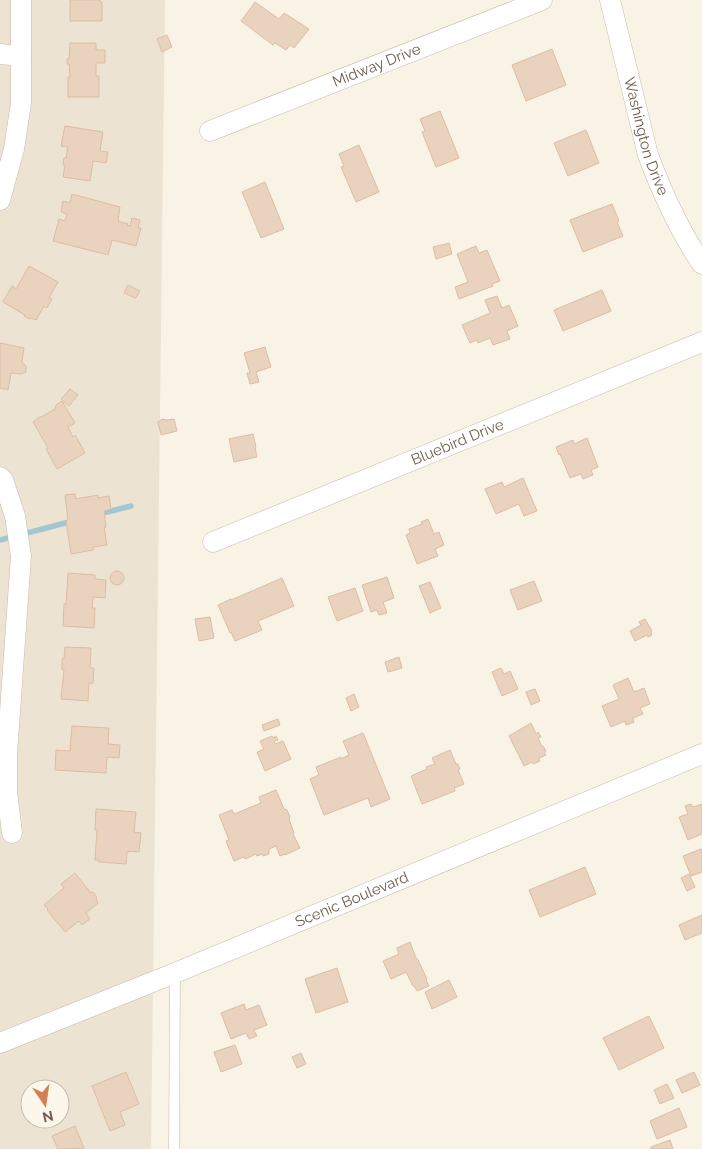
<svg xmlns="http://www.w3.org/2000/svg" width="702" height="1149" font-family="Raleway,sans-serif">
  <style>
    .residential { fill: #ede3d2; fill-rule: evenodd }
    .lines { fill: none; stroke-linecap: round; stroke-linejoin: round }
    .stream { stroke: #a4c6d1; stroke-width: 5.5 }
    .building { fill: #e9d3be; stroke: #dcbda2 }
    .lane-casing { stroke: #c7baab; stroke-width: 11 }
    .street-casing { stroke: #c7baab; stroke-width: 21 }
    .lane { stroke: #fff; stroke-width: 10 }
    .street { stroke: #fff; stroke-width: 20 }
    .labels { text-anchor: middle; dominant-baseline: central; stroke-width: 4; stroke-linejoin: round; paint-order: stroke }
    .street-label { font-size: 15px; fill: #6f5c4d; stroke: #fdf7eb }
  </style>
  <rect width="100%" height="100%" fill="#f9f3e5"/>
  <path class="residential" d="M0,0H165L151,1149H0ZM30,1089H60V1119H30Z"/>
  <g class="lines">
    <path class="stream" d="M99,514L131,506
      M0,540L73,521"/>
  </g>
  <path class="building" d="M70,0H100V2H102V21H70Z
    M255,2L279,19L284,13L309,29L294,48L290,45L286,50L275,43L273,45L241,21Z
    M167,35L172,47L162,52L157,39Z
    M70,43H96V50H105V63H96V76H99V97H68V77H70L69,64H67V59H69Z
    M552,49L566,85L526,101L512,65Z
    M440,111L459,158L436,167L422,132L425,131L420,119Z
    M65,126L103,132L100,151L108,152L106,163L93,161L90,181L63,177L65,165H63L64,158H66L68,147L61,146Z
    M586,130L599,163L568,176L554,143Z
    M359,145L379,192L356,202L341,167L344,166L339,154Z
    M265,182L284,229L261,238L242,192Z
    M72,194L120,207L118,221L128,224L127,225L130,226L132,218L140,220L138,228H141L136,246L112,240L108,255L53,241L59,219L65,221L67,214L61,212L63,201L70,203Z
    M612,204L619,221L617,222L623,236L583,252L570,220Z
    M449,243L452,254L436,259L433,247Z
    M476,246L479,253L487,250L500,281L492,284L493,286L459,299L455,287L468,282L457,254Z
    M29,266L58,282L49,298L52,299L47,308L44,306L36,320L31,318L30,319L24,316L25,315L3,302L12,286L16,289Z
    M128,285L140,291L136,298L124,293Z
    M602,290L611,311L563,331L554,310Z
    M497,296L502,308L509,305L518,326L507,331L510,339L493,345L490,338L478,343L477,340L470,343L462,325L490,313L485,300Z
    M0,343L24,348L22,362L26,366V372L21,374L11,373L8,390L0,388Z
    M265,347L271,367L256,372L259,382L250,384L247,373H250L244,353Z
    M70,389L78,395L69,406L61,399Z
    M62,401L75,423L68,427L73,437L75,435L85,453L57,469L46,449L48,448L33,422L39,417H41L55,409L56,405Z
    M162,419L167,420L174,419L177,431L161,435L158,422Z
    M253,434L256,447H255L257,457L234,462L229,439Z
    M587,438L598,467L591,470L593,475L583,479L581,474L570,478L560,454L559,455L556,447L573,440L574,444Z
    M523,478L537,511L524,516L519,504L496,514L485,489L502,482L504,487Z
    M75,494L76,499L98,495V498L109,496L111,509L104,511L106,527H104L107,545L93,547V550L71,554L66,521L68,520L65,495Z
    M428,519L434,534L439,532L444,545L435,549L438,556L417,564L406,535L410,533L409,529L422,524L421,522Z
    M110 578a7 7 0 1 1 14 0a7 7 0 1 1-14 0Z
    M68,573L95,575V579L106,580L105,598L93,597L92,608H95L94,628L63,626L64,604H66Z
    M387,577L394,598L383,602L387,613L379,615L377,610L371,612L362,585Z
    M282,578L294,606L258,621L262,630L235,641L231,632L230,633L218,605L231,599V600Z
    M534,581L542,601L518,610L510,590Z
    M430,582L441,608L430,613L419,586Z
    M355,588L363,611L337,621L328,597Z
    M210,617L214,638L199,641L195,619Z
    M645,619L652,631L651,632L652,635L648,637L647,635L635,641L630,631L641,625L639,622Z
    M65,647L91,648L90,668H94L93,683H89L88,701L61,699L64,670L62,669V659L64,658Z
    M399,657L402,668L388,672L385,662Z
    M501,668L504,674L510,671L518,689L502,696L492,672Z
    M628,678L634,692L644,688L650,704L640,708L643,714L633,718L634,722L626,725L625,721L611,727L602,706L619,699L613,685Z
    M535,689L540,701L531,705L526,692Z
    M354,694L359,707L351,711L346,698Z
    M278,719L280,725L264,731L262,725Z
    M531,723L536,734L538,732L541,737L538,738L542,747L543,746L546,751L544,752L546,755L539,758L540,761L533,764L532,762L524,766L509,736Z
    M72,726L109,728L108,744L120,745L119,758L107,757L106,773L55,770L56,750L70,751Z
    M363,733L390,799L371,807L368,798L324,815L310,779L319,775L316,767L341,757V759L349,755L343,741Z
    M272,736L273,738L276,736L278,740L274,741L275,744L283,741L291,759L265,771L257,752L264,749L260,741Z
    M450,750L456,764H458L460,769L458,770L464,784L454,788L455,791L422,804L411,776L427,769L426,767L435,764L432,758Z
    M276,790L284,809L287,810L290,817L289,819L294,833L293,834L300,848L285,855V854L280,856L276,846L269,849V854L263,856L262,854L257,856L256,854L245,859L244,857L234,861L226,841L229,840L219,815L232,810L234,814L261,803L259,797Z
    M691,804L693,807L702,804V834L688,840L679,817L688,814L685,806Z
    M96,809L136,812L134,832L141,833L139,852L129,851V852H127L126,864L99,862V860H95L97,830H95Z
    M701,849L702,853V872L691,876L683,856Z
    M585,867L596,894L540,917L529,890Z
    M75,873L91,893L93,892L97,898L96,899L98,903L86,913L90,919L82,925L79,921L65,932L47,910L48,909L44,905L64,888L61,884Z
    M689,874L695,887L687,891L681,878Z
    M702,915V933L685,940L679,925Z
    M410,942L416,958L419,961V964H420L427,979L426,980L429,986L417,991L414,986H413L406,972L391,979L383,961L399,954L397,948Z
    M337,968L348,1002L316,1013L305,979Z
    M449,980L457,997L432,1009L425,992Z
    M244,1004L246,1010L259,1005L267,1025L254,1030L257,1036L249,1039L246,1033L231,1039L221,1013Z
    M649,1016L664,1048L619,1070L603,1038Z
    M235,1045L242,1064L221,1072L214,1052Z
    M301,1053L306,1064L297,1068L292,1057Z
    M126,1072L139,1104L120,1112L125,1125L110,1131L92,1086Z
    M694,1072L700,1085L682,1093L676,1080Z
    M667,1084L674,1098L660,1104L654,1090Z
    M679,1108L687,1127L657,1139L650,1121Z
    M75,1126L84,1148L58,1149L52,1136Z
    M670,1140L673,1149H651V1147Z"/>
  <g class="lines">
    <defs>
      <path id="lane" d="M174,1149L175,973"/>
      <g id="street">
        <path id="s1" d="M610,0L648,155C662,192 680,232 702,264"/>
        <path d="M0,54L21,56"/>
        <path id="s2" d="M210,131L542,0"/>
        <path d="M0,200L14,149L21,103V0"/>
        <path d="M0,477L3,480L15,516L21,556L7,754V792L12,833"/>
        <path id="s3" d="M213,542L702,342"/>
        <path id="s4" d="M0,1043L175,973L702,754"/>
      </g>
    </defs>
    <use href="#lane" class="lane-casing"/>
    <use href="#street" class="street-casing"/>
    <use href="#lane" class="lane"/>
    <use href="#street" class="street"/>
  </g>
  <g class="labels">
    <g class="street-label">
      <text stroke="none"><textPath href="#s2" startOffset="179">Midway Drive</textPath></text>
      <text stroke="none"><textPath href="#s1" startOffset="141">Washington Drive</textPath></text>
      <text stroke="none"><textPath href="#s3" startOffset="264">Bluebird Drive</textPath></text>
      <text stroke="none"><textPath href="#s4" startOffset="380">Scenic Boulevard</textPath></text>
    </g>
  </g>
  <g transform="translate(45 1104) rotate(167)"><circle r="24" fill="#fdf7eb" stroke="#c4b9ac"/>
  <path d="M0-4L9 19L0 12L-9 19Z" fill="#d57f58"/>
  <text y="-8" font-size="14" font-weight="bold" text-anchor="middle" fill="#6f5c4d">N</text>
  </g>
</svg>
